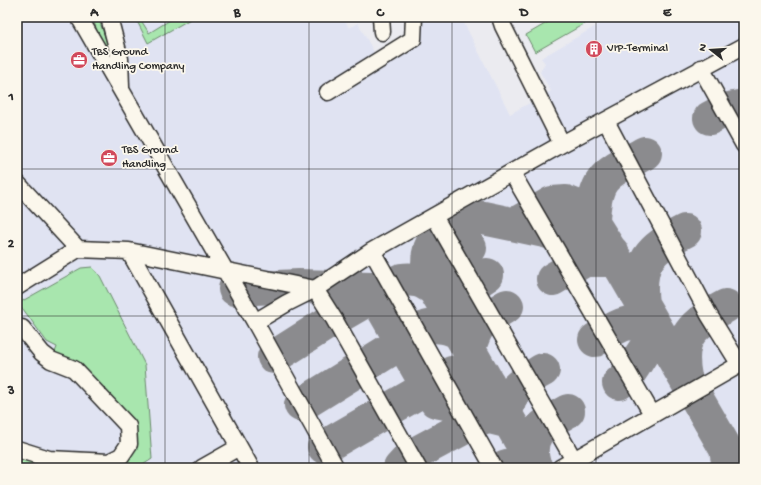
<svg xmlns="http://www.w3.org/2000/svg" width="761" height="485" font-family="'Gochi Hand',sans-serif">
  <style>
    .built { fill: #e0e3f2 }
    .green { fill: #a8e6ae; stroke: #6a886c }
    .lines { fill: none; stroke-linecap: round; stroke-linejoin: round }
    .taxiway { stroke: #8b8b8e; stroke-width: 34 }
    .minor-casing { stroke: #2b2b2b; stroke-width: 19 }
    .minor { stroke: #fbf7ec; stroke-width: 16 }
    .grid { fill: none; stroke: #2b2b2b; stroke-width: 1; stroke-opacity: 0.55 }
    .labels { text-anchor: middle; dominant-baseline: central; stroke-width: 3.5; stroke-linejoin: round; paint-order: stroke }
    .poi-label { font-size: 12px; fill: #2b2b2b; stroke: #fbf7ec; text-anchor: start }
    .neatline { fill: none; stroke: #2b2b2b; stroke-width: 1.5 }
    .grid-label { font-size: 13px; text-anchor: middle; font-weight: bold; fill: #2b2b2b }
  </style>
  <rect width="100%" height="100%" fill="#ebebf0"/>
  <filter id="ink" filterUnits="userSpaceOnUse"><feTurbulence type="fractalNoise" baseFrequency=".025" numOctaves="2"/><feDisplacementMap in="SourceGraphic" scale="8" xChannelSelector="R" yChannelSelector="G"/><feConvolveMatrix kernelMatrix="1 2 1 2 8 2 1 2 1" color-interpolation-filters="sRGB"/></filter>
  <g filter="url(#ink)">
    <path class="built" d="M17,17H343L349,28L358,23L375,54L407,35L408,17H461L510,114L551,91L540,72L545,63L541,58L603,22L601,17H744V468H17Z"/>
    <path class="green" d="M92,17H98L114,62L110,65Z
      M135,17H139L149,33L175,17H194L148,43Z
      M557,17H580L584,24L535,52L526,35Z
      M92,267L100,276L145,365L152,459L138,468H70L121,460L128,426L54,355L57,347L47,342L23,309L17,312V304L81,268Z
      M23,454L34,459L30,468H17Z"/>
    <g class="lines">
      <path class="taxiway" d="M710,118L725,110L744,106
        M593,221C595,174 607,174 645,153
        M519,222L552,203L566,202L584,209L623,271L726,449L729,468
        M553,279L585,260H604
        M436,285C441,266 453,257 470,248
        M235,289L299,286L371,288L436,401L506,415C510,387 521,383 543,370
        M642,304C637,262 649,249 685,231
        M455,325C455,298 465,289 487,275
        M595,340C624,323 633,313 662,337
        M469,349C477,321 483,320 507,306
        M274,357L334,319L401,280C416,278 423,281 435,290
        M685,377C677,336 693,324 726,306
        M619,383C633,373 638,356 650,343L667,346
        M301,405L427,327C440,325 448,327 460,333
        M324,447L452,373C467,370 476,374 488,383
        M534,465C525,432 544,425 568,411
        M400,468L411,456L480,419L490,417L502,420
        M502,468C512,463 522,463 532,468
        M536,468L435,290C427,272 424,253 437,236C444,227 460,221 469,215L545,231L612,252"/>
      <defs>
        <path id="minor" d="M79,17L255,322
          M109,17L120,59L121,87
          M381,17L382,32
          M500,17L503,26L562,144
          M701,68L744,145
          M328,92L413,39L414,17
          M606,121L709,315L740,365
          M512,173L652,414
          M17,183L78,249
          M434,216L574,460
          M129,251L251,468
          M372,251L494,468
          M17,287L78,249L129,251L315,289L334,319L418,468
          M17,328H22L42,353L51,360L74,369L128,426L129,444L121,456L109,462L49,459L17,449
          M202,468L239,447
          M336,468L255,322L287,303L315,289L372,251L562,144L744,46
          M560,468L744,362"/>
      </defs>
      <use href="#minor" class="minor-casing"/>
      <use href="#minor" class="minor"/>
    </g>
  </g>
  <path class="grid" d="M165,17V468M309,17V468M452,17V468M596,17V468M17,169H744M17,316H744"/>
  <defs>
    <symbol id="building-disc" viewBox="-11 -11 22 22"><circle r="9.5" fill="#d1495b" stroke="#fbf7ec"/><path d="M-4-6H4V6H1V3H-1V6H-4ZM-2.5-4.3h1.7v1.8h-1.7ZM.8-4.3h1.7v1.8H.8ZM-2.5-1h1.7V.8h-1.7ZM.8-1h1.7V.8H.8Z" fill="#fff"/></symbol>
    <symbol id="office-disc" viewBox="-11 -11 22 22"><circle r="9.5" fill="#d1495b" stroke="#fbf7ec"/><path d="M-6-3h4V-5.5h4V-3h4V5H-6ZM-1-4.5V-3h2v-1.5ZM-6 0V1H6V0Z" fill="#fff"/></symbol>
  </defs>
  <g fill-rule="evenodd">
    <use href="#building-disc" x="584" y="39" width="20" height="20"/>
    <use href="#office-disc" x="69" y="50" width="20" height="20"/>
    <use href="#office-disc" x="99" y="148" width="20" height="20"/>
  </g>
  <g class="labels">
    <g class="poi-label">
      <text x="607" y="49">VIP-Terminal</text>
      <text x="92" y="53">TBS Ground<tspan x="92" dy="14">Handling Company</tspan></text>
      <text x="122" y="151">TBS Ground<tspan x="122" dy="14">Handling</tspan></text>
    </g>
  </g>
  <rect width="761" height="485" fill="none" stroke="#fbf7ec" stroke-width="44"/>
  <g transform="translate(711 50) rotate(287)" stroke="#fbf7ec" stroke-width="3" paint-order="stroke">
  <path d="M0-3L7 15L0 10L-7 15Z" fill="#2b2b2b"/>
  <text y="-6" font-size="11" font-weight="bold" text-anchor="middle" fill="#2b2b2b">N</text>
  </g>
  <rect x="22" y="22" width="717" height="441" class="neatline"/>
  <g class="grid-label">
    <text x="94" y="16">A</text>
    <text x="237" y="16">B</text>
    <text x="380" y="16">C</text>
    <text x="524" y="16">D</text>
    <text x="667" y="16">E</text>
    <text x="11" y="100">1</text>
    <text x="11" y="247">2</text>
    <text x="11" y="394">3</text>
  </g>
</svg>
